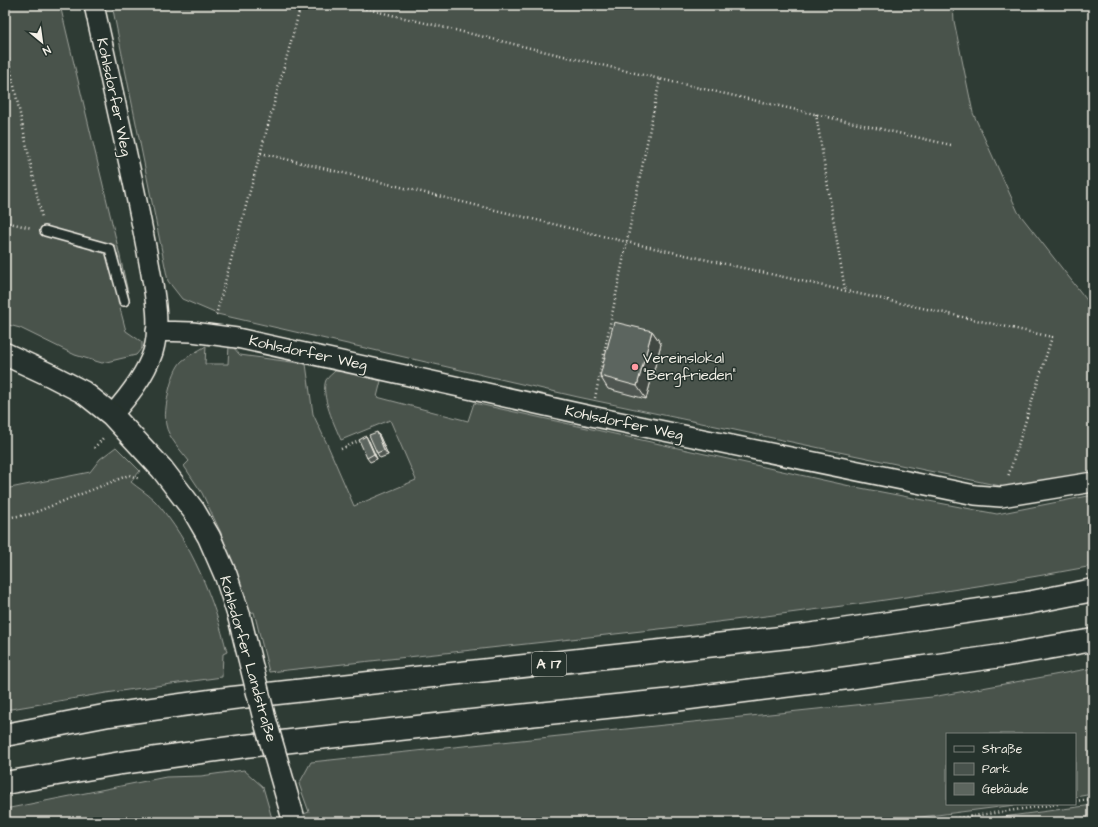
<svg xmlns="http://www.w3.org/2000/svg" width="1098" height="827" font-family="'Architects Daughter',sans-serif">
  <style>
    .green { fill: #48524c; stroke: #9ea29a }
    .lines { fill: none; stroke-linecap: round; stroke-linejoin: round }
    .service-casing { stroke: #f4f1e8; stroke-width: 12 }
    .minor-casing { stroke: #f4f1e8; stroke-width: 22 }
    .tertiary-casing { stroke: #f4f1e8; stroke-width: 25 }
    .motorway-casing { stroke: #f4f1e8; stroke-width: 25 }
    .path { stroke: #f4f1e8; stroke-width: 2.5; stroke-dasharray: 1 3; stroke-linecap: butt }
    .service { stroke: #26332d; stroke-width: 9 }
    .minor { stroke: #26332d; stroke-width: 19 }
    .tertiary { stroke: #26332d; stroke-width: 22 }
    .motorway { stroke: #26332d; stroke-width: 22 }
    .tertiary-bridge-casing { stroke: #f4f1e8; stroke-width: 25; stroke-linecap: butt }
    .tertiary-bridge { stroke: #26332d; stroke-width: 22 }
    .wall { fill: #4f5751; stroke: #f4f1e8 }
    .shaded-wall { fill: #404742; stroke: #f4f1e8 }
    .building { fill: #5c655e; stroke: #f4f1e8 }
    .poi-dot { fill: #ff9aa2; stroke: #26332d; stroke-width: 1.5 }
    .labels { text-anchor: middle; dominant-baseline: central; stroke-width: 3; stroke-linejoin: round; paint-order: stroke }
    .shield { fill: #26332d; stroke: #b6b8b0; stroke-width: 1 }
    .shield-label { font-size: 14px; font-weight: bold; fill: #f4f1e8 }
    .street-label { font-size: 15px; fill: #f4f1e8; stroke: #26332d }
    .poi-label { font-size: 15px; fill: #f4f1e8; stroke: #26332d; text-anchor: start }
  </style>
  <rect width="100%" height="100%" fill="#2e3b34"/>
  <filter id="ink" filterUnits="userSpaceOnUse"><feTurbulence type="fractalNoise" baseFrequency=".025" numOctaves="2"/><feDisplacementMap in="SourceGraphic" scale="8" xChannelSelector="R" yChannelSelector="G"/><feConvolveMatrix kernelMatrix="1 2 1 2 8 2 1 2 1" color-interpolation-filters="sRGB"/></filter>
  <g filter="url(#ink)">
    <path class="green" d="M5,5H60L120,256L130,302L118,301L126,331L142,342V348L136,355L102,363L75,355L20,328L5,324Z
      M112,5H953L954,21L973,113L1018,212L1093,308V475L1005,487L578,397L217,314L182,299L168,281Z
      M229,345L233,347L240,355L306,364L313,414L328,446L354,506L416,480L390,420L341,440C335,426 320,395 326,380C328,377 333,373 335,371H349L381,381L377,397L468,421L474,403L850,486L997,514L1093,495V566C949,593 804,612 659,629C529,644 399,658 269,672L254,612L249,613L221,533L202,493L184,466L189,461C182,452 168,437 166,425C163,411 171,371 182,361C189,355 198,351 206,346L205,364H228Z
      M116,447L140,471L131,482C138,488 148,494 155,501C192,542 214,600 227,652L223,654L222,677L106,693L5,710V489L90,472L100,459Z
      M1093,668V794L1075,797V734H947V804H1023L882,822H304L301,815L309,812L299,784L311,762L932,697Z
      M244,770L263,787L273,822H5V809L166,777L201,776Z
      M1093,805V822H965Z"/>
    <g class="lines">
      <defs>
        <path id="service" d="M45,231L110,249L124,301"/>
        <path id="minor" d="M94,5C107,64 120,123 133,182C139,211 145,240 150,268C155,295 161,326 153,352C145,376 128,397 112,415
          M156,331L192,332L237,338L591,416L975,495L1001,497L1093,482"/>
        <path id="tertiary" d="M5,354L50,375L83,392L112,415L162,469L194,511L209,537L226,576L239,616"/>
        <path id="motorway" d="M5,735L109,715L232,698L807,635L1027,603L1093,590
          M5,783L121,763L245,746L499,718L674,700L848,678L1001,656L1093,640"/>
      </defs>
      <use href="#service" class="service-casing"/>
      <use href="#minor" class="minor-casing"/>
      <use href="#tertiary" class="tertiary-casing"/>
      <use href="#motorway" class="motorway-casing"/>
      <path class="path" d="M350,5L660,79L951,145
        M5,43L42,218
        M816,114L845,290
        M261,153L627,242L1052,337L1008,477
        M5,222L32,228
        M216,315L301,5
        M595,398L660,79
        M94,448L104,437
        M341,449L361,440
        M5,518L31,514L129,475L140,479
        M1075,801L1093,799
        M930,822L1058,804"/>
      <use href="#service" class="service"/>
      <use href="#minor" class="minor"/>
      <use href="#tertiary" class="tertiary"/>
      <use href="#motorway" class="motorway"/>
      <defs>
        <path id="tertiary-bridge" d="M239,616L264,717L293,817"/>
      </defs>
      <use href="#tertiary-bridge" class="tertiary-bridge-casing"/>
      <use href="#tertiary-bridge" class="tertiary-bridge"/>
    </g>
    <path class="wall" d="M652,331L661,344L646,399L608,389L600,376Z
      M377,432L380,437L388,455L380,458L377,453Z
      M369,441L377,459L370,462L367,458Z"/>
    <path class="shaded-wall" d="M652,331L661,344L646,399L637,386Z
      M377,432L380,437L388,455L384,450Z
      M366,436L369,441L377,459L374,454Z"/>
    <path class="building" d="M614,322L652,331L637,386L600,376Z
      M377,432L384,450L377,453L369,435Z
      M366,436L374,454L367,458L359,440Z"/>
  </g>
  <circle class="poi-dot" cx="635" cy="367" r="4"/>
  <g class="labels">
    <rect class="shield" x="532" y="652" width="34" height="24" rx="3"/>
    <g class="shield-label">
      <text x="549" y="664">A 17</text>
    </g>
    <g class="street-label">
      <text transform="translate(114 97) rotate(78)">Kohlsdorfer Weg</text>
      <text transform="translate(308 353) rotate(12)">Kohlsdorfer Weg</text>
      <text transform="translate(624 423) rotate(12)">Kohlsdorfer Weg</text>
      <text transform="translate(248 659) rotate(74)">Kohlsdorfer Landstraße</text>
    </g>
    <g class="poi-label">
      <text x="643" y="358">Vereinslokal<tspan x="643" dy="17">"Bergfrieden"</tspan></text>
    </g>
  </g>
  <rect width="1098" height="827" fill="none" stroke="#26332d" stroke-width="20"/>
  <rect x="10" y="10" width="1078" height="807" fill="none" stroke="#f4f1e8" stroke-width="1.5" filter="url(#ink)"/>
  <rect x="946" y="733" width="130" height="72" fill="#26332d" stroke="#787f78"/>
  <rect x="954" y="746" width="20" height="6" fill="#26332d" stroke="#787f78"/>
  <text x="982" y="753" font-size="12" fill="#f4f1e8">Straße</text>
  <rect x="954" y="763" width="20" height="12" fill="#48524c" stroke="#787f78"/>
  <text x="982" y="773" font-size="12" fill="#f4f1e8">Park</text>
  <rect x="954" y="783" width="20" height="12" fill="#5c655e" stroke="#787f78"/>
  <text x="982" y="793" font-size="12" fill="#f4f1e8">Gebäude</text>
  <g transform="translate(42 42) rotate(151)" stroke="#26332d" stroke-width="3" paint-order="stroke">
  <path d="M0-3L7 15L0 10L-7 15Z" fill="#f4f1e8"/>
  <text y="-6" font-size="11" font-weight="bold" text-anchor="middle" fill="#f4f1e8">N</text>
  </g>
</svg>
